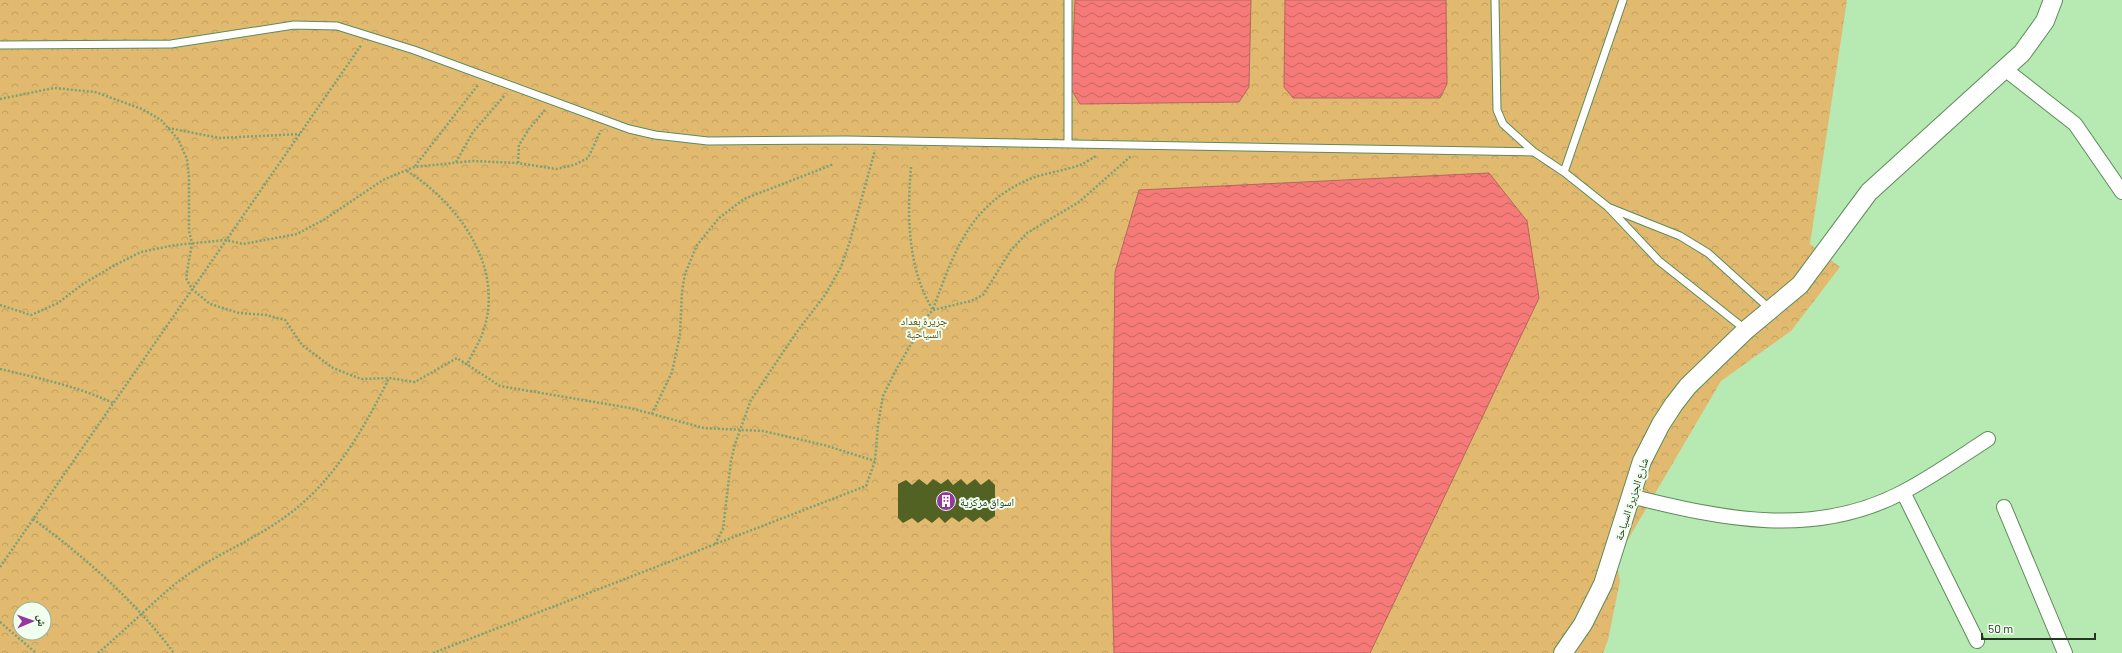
<svg xmlns="http://www.w3.org/2000/svg" width="2122" height="653" font-family="Barlow,'Noto Naskh Arabic',sans-serif">
  <style>
    .park { fill: url(#park-crowns); fill-rule: evenodd }
    .water { fill: url(#water-waves); stroke: #b6665e }
    .building { fill: #516223 }
    .lines { fill: none; stroke-linecap: round; stroke-linejoin: round }
    .service-casing { stroke: #5d8b59; stroke-width: 9 }
    .minor-casing { stroke: #5d8b59; stroke-width: 16 }
    .tertiary-casing { stroke: #5d8b59; stroke-width: 20 }
    .path { stroke: #7ba178; stroke-width: 2.5; stroke-dasharray: 2 2; stroke-linecap: butt }
    .service { stroke: #fff; stroke-width: 7 }
    .minor { stroke: #fff; stroke-width: 14 }
    .tertiary { stroke: #fff; stroke-width: 18 }
    .labels { text-anchor: middle; dominant-baseline: central; stroke-width: 4; stroke-linejoin: round; paint-order: stroke }
    .park-label { font-size: 11px; fill: #614a18; stroke: #f0ffee }
    .street-label { font-size: 11px; fill: #223621; stroke: #f0ffee }
    .poi-label { font-size: 11px; fill: #223621; stroke: #f0ffee; text-anchor: start }
  </style>
  <defs>
    <pattern id="park-crowns" width="20" height="18" patternUnits="userSpaceOnUse"><rect width="20" height="18" fill="#e1ba6f"/><path d="M2 6a3 3 0 1 1 6 0M12 15a3 3 0 1 1 6 0" fill="none" stroke="#c1a060"/></pattern>
    <pattern id="water-waves" width="16" height="10" patternUnits="userSpaceOnUse"><rect width="16" height="10" fill="#f57a78"/><path d="M0 5q4-4 8 0t8 0" fill="none" stroke="#c66562"/></pattern>
  </defs>
  <rect width="100%" height="100%" fill="#b7e9b2"/>
  <path class="park" d="M0,0H1847L1810,244L1840,267L1791,331L1721,381L1616,560L1620,581L1608,640L1603,653H0ZM20,609H44V633H20Z"/>
  <path class="water" d="M1075,0H1251L1249,87L1239,102L1080,104L1071,89Z
    M1285,0H1446L1447,84L1440,98H1293L1284,87Z
    M1489,173L1527,221L1539,298L1370,653H1114L1111,539L1115,272L1139,190Z"/>
  <path class="building" d="M919,479L927,485L933,479L941,484L948,479L953,485L961,479L967,485L975,479L981,485L989,479L995,485V516L986,522L980,517L973,522L966,517L959,522L952,517L945,523L939,517L932,523L925,518L918,523L912,518L903,523L898,518V484L906,480L912,485Z"/>
  <g class="lines">
    <defs>
      <path id="service" d="M1068,0V144
        M1495,0L1497,110L1503,124L1534,152L1564,172L1608,207L1659,261L1746,330
        M0,45L171,44L294,25L337,26L414,50L629,129L655,135L708,141L846,140L1534,152
        M1564,172L1623,0
        M1610,208L1680,236L1708,253L1770,309"/>
      <path id="minor" d="M2006,70L2075,124L2122,192
        M1903,492L1977,641
        M1630,496C1722,519 1814,539 1903,492C1932,477 1960,457 1988,439
        M2004,507L2065,653"/>
      <path id="tertiary" d="M1563,653L1583,624L1603,584L1642,461L1661,424L1674,404L1688,386L1746,330L1800,285L1869,192L2022,53L2045,21L2053,0"/>
    </defs>
    <use href="#service" class="service-casing"/>
    <use href="#minor" class="minor-casing"/>
    <use href="#tertiary" class="tertiary-casing"/>
    <path class="path" d="M0,99L54,88L95,92L142,109L161,120L178,139L187,159L189,178V231L192,243L186,278L192,289L210,304L239,313L266,315L285,320L302,345L333,368L361,379L389,378L415,382L457,358L500,386L630,408L704,428L763,431L824,445L875,461
      M168,128L220,138L300,134
      M456,162L473,132L505,95
      M518,163L519,145L529,129L545,110
      M415,166L478,85
      M911,167C907,214 907,268 933,310
      M407,171C458,203 504,266 484,329C480,342 472,353 467,365
      M0,305L31,315L58,303L83,284L115,265L141,252L175,245L226,240L243,244L297,234L325,219L383,180L414,167L472,161L518,163L556,169L574,165L588,158L601,130
      M933,309C954,253 968,207 1027,180C1044,173 1063,171 1080,165C1085,163 1091,159 1096,156
      M0,369C38,378 77,386 113,403
      M652,414L672,372L680,335L682,291L685,274L697,245L719,218L744,199L834,164
      M33,519C86,558 134,600 174,653
      M715,544L723,529L731,461L735,444L751,400L796,333L825,295L841,267L850,241L875,150
      M0,567L362,44
      M0,622L36,653
      M98,653C124,631 149,606 175,584C210,556 254,541 289,514C334,481 365,427 389,378
      M433,653L866,486L875,461L878,425L883,396L897,368L929,314L933,310L971,301L983,295L1011,250L1027,233L1079,202L1131,156"/>
    <use href="#service" class="service"/>
    <use href="#minor" class="minor"/>
    <use href="#tertiary" class="tertiary"/>
  </g>
  <defs>
    <symbol id="building-disc" viewBox="-11 -11 22 22"><circle r="9.5" fill="#9437a1" stroke="#f0ffee"/><path d="M-4-6H4V6H1V3H-1V6H-4ZM-2.5-4.3h1.7v1.8h-1.7ZM.8-4.3h1.7v1.8H.8ZM-2.5-1h1.7V.8h-1.7ZM.8-1h1.7V.8H.8Z" fill="#fff"/></symbol>
  </defs>
  <g fill-rule="evenodd">
    <use href="#building-disc" x="935" y="490" width="22" height="22"/>
  </g>
  <g class="labels">
    <g class="park-label">
      <text x="924" y="320">جزيرة بغداد<tspan x="924" dy="13">السياحية</tspan></text>
    </g>
    <g class="street-label">
      <text transform="translate(1631 499) rotate(-72)">شارع الجزيرة السياحة</text>
    </g>
    <g class="poi-label">
      <text x="960" y="501">اسواق مركزية</text>
    </g>
  </g>
  <g transform="translate(32 621) rotate(88)"><circle r="19" fill="#f0ffee" stroke="#9eaf9c"/>
  <path d="M0-3L7 15L0 10L-7 15Z" fill="#9437a1"/>
  <text y="-6" font-size="11" font-weight="bold" text-anchor="middle" fill="#223621">ش</text>
  </g>
  <path d="M1982 633v6h113v-6" fill="none" stroke="#223621" stroke-width="2"/>
  <text x="1988" y="633" font-size="12" fill="#223621" stroke="#f0ffee" stroke-width="3" paint-order="stroke">50 m</text>
</svg>
